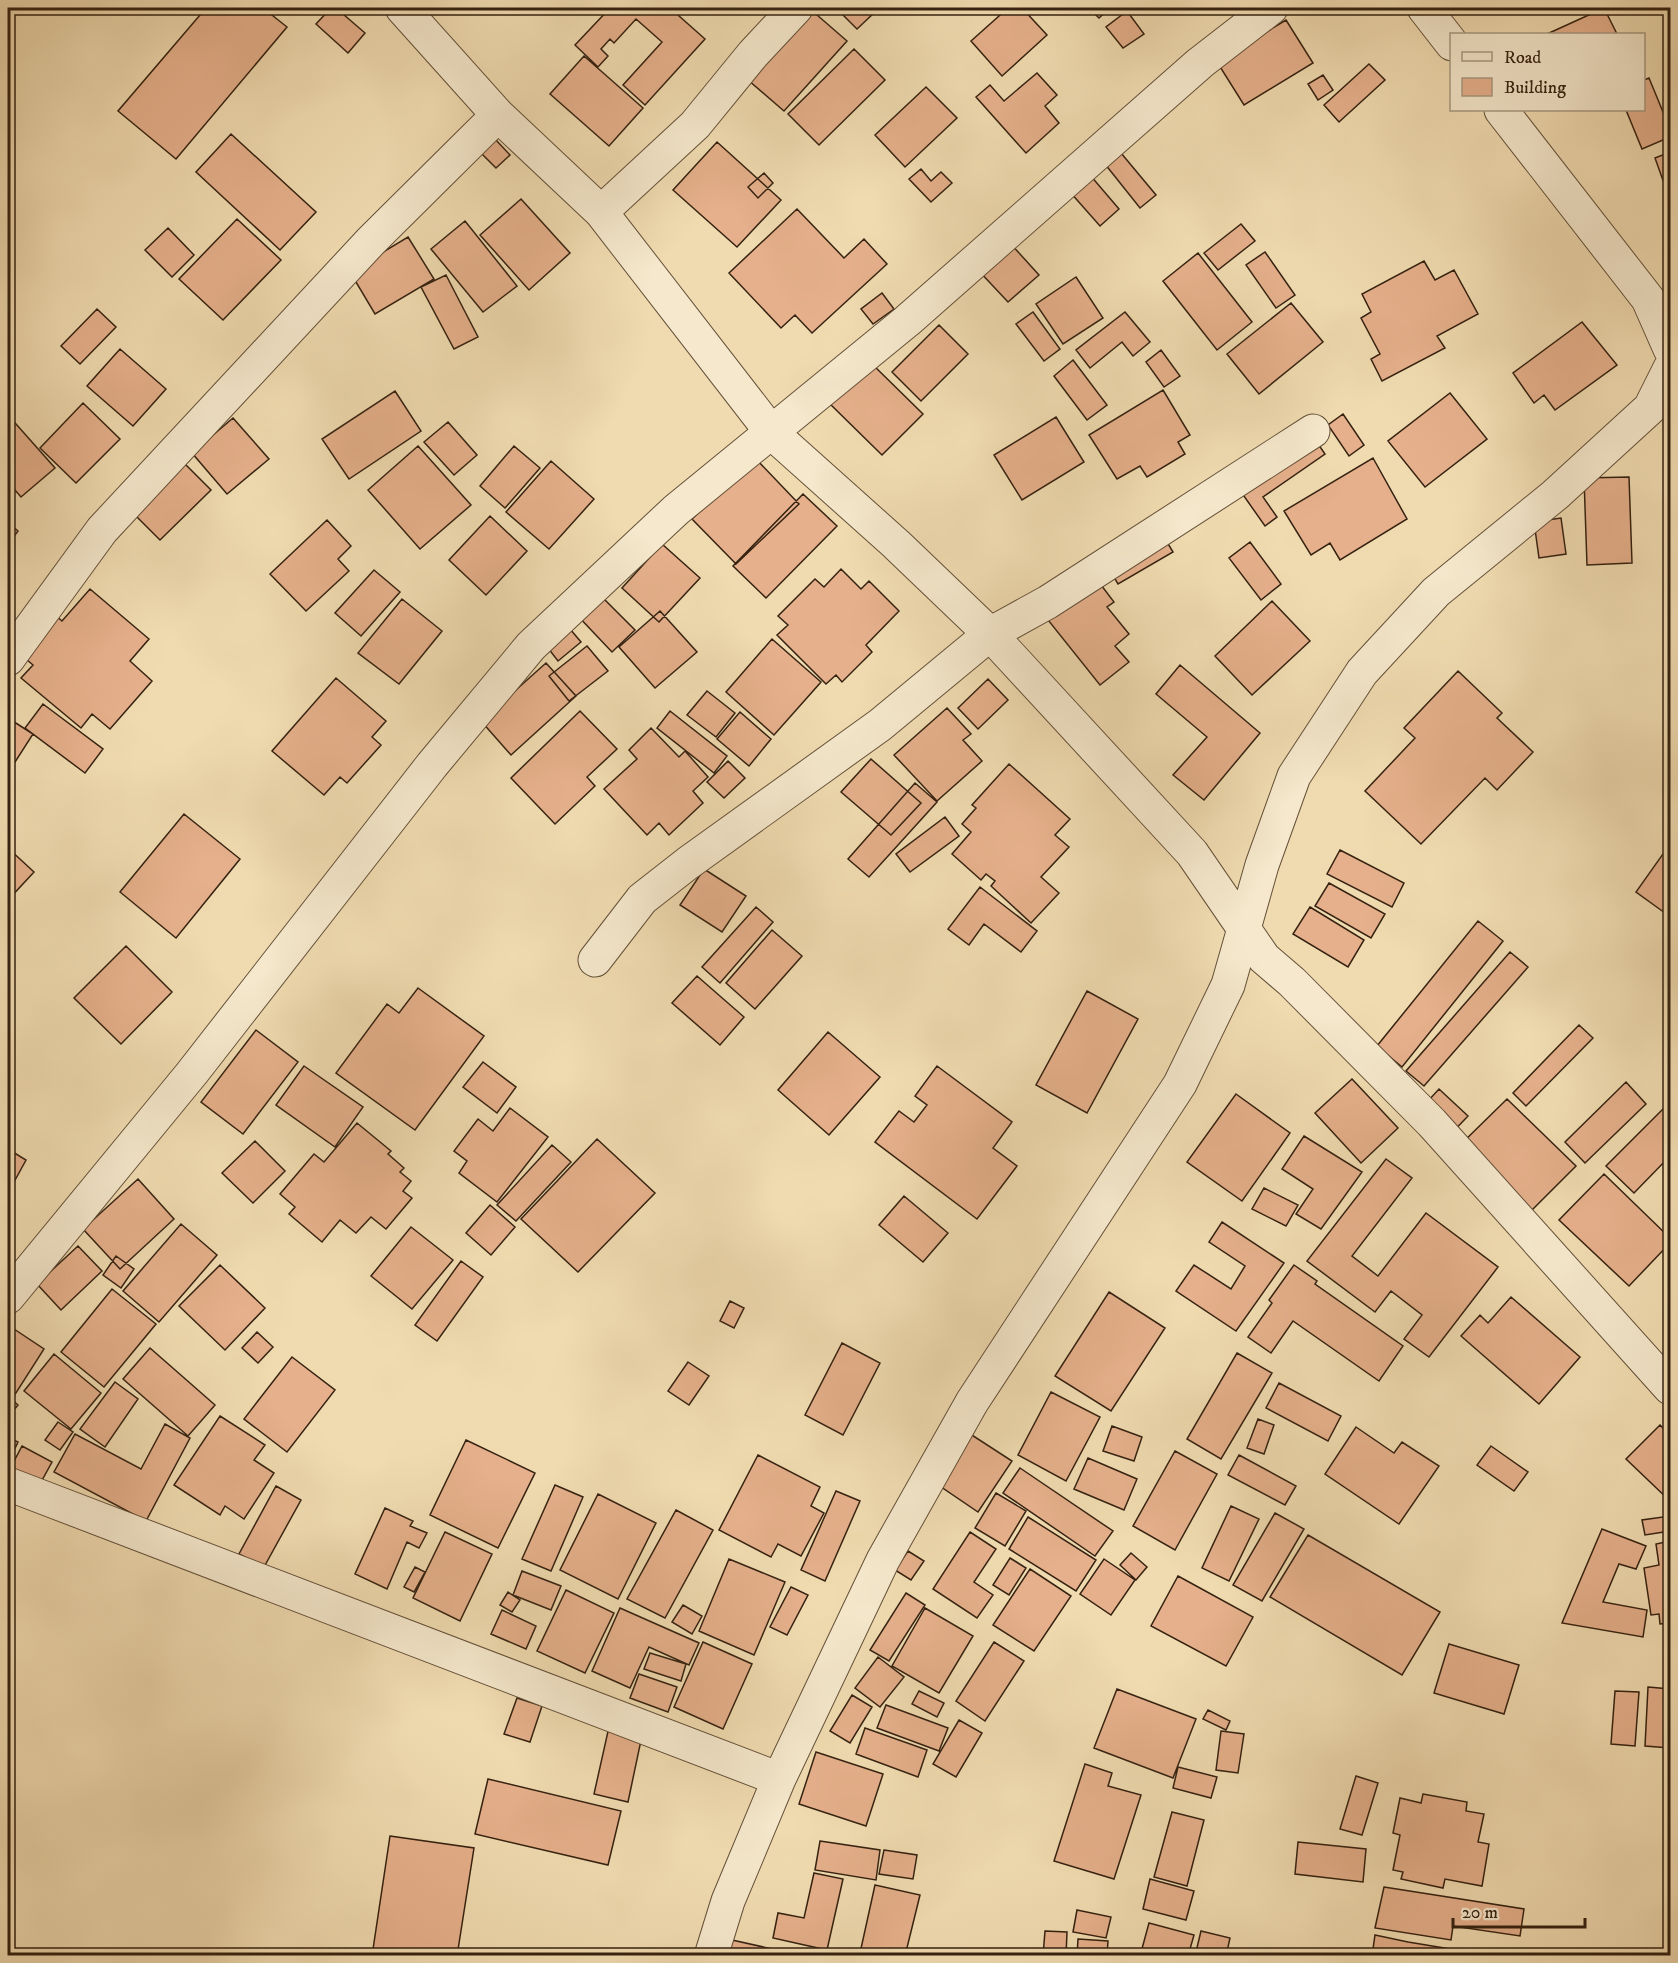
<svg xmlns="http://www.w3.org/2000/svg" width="1678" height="1963" font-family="'IM FELL DW Pica',serif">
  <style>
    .building { fill: #e5b08b; stroke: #352211; stroke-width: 1.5 }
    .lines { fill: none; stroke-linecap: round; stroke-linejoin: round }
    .minor-casing { stroke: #645039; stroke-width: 35 }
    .minor { stroke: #f5e8cc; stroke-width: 33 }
  </style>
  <rect width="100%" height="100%" fill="#f0dbb0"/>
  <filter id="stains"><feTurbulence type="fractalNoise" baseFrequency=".00333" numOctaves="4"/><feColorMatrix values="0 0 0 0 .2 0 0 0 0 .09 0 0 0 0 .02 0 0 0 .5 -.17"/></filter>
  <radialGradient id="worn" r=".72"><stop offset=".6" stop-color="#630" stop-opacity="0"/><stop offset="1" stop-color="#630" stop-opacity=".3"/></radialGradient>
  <path class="building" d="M206,8H263L287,27L176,159L118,111Z
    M331,8H336L365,33L348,53L316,24Z
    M610,8H670L705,39L645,105L623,85L662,42L636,19L614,43L610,39L601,49L608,56L598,67L575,45Z
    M809,8L847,41L784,111L741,74Z
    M836,8H874L877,10L857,29Z
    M1008,8H1022L1047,35L1002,76L971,41Z
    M1089,8H1110L1099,18Z
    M1604,8L1617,34H1547Z
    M1127,11L1144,34L1123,48L1106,27Z
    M1286,20L1313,63L1244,105L1217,62Z
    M854,49L885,80L819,145L788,114Z
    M584,56L643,108L609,146L550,94Z
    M1369,64L1385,80L1339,122L1324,105Z
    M1037,73L1057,95L1045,106L1059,123L1026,153L976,97L990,85L1004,101Z
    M1323,75L1333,90L1318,100L1308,84Z
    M1649,78L1670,129V137L1642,149L1626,110H1644V80Z
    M926,87L957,118L905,167L875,135Z
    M231,134L316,212L280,250L196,172Z
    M495,139L510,155L496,168L480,152Z
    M717,142L781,200L737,247L673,190Z
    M1116,147L1156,195L1140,208L1101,159Z
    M1670,152V200L1655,158Z
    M921,169L931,181L941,172L952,183L931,202L909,179Z
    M764,173L773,183L758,198L748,187Z
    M1090,175L1119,209L1100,226L1070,192Z
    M521,199L570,253L529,290L480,235Z
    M797,209L844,258L864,239L887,264L812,333L795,315L781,328L729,273Z
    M237,219L281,260L223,320L179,279Z
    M465,221L517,286L483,312L431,249Z
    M1241,224L1255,241L1218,270L1204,253Z
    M168,228L194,255L172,277L145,250Z
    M408,237L434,279L375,314L350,272Z
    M1010,243L1039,275L1008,302L978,270Z
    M1265,252L1295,295L1276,308L1246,265Z
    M1198,253L1252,322L1217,350L1163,281Z
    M1424,261L1435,280L1454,270L1478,314L1437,336L1445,348L1382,381L1371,359L1380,354L1361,318L1371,312L1362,294Z
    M446,275L478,337L454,349L421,287Z
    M1076,277L1103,318L1063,344L1036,304Z
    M882,293L894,309L873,324L861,309Z
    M1291,303L1323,342L1259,394L1227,354Z
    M97,309L116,327L80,364L61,346Z
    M1033,312L1060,349L1044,361L1016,324Z
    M1125,312L1150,342L1133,356L1122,342L1090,368L1076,350Z
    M1582,322L1617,365L1555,410L1544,395L1534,403L1513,373Z
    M939,325L968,354L921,401L892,372Z
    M120,349L166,389L133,426L87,386Z
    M1161,350L1180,376L1164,387L1146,362Z
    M1073,360L1107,405L1087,420L1054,376Z
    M869,361L923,414L882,455L828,402Z
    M1163,390L1190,435L1178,442L1185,454L1147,477L1140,466L1117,479L1089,435Z
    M395,391L421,431L349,479L322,439Z
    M1450,393L1487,439L1425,487L1388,441Z
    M83,403L120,439L76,483L40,448Z
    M1343,414L1364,445L1349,456L1328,425Z
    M8,415L55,468L21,497L8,482Z
    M1056,417L1084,462L1022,500L994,455Z
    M233,418L269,459L227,494L192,453Z
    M448,422L477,455L454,475L424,442Z
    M1314,438L1325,454L1263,497L1277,517L1265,526L1239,489Z
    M418,446L471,505L420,549L368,490Z
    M514,446L540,468L505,508L480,486Z
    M1373,458L1407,519L1340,560L1330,543L1311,555L1284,511Z
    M756,459L799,504L736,564L692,519Z
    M551,461L594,499L549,549L506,512Z
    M1666,462H1670V563L1669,547L1664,548Z
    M184,463L211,490L160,540L133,513Z
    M1629,477L1632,563L1587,565L1584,478Z
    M803,494L837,526L766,598L733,566Z
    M490,516L527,551L486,595L449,560Z
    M1561,518L1566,554L1539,558L1534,522Z
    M327,520L351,546L338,559L349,571L306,611L270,574Z
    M8,522L18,531L8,544Z
    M1164,537L1173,552L1118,584L1109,569Z
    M1250,542L1281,584L1261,600L1229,558Z
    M662,544L700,578L659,622L622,588Z
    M841,569L861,589L869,581L899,611L866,645L872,652L842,682L836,675L826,684L777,635L788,625L778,616L815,579L824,587Z
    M374,570L400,592L361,636L335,613Z
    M1095,577L1114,602L1107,607L1129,634L1115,646L1129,662L1100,685L1044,615Z
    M90,589L149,639L130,661L152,681L110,729L92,714L81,728L21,678L33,665L20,654L55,615L62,621Z
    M598,593L635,630L612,652L576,614Z
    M402,599L442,631L399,684L358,653Z
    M1272,601L1310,641L1252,695L1215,656Z
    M660,611L697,652L655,688L619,647Z
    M570,629L581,642L558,661L548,648Z
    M772,639L821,682L774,735L726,692Z
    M587,646L608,671L569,701L549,676Z
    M546,663L576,696L511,755L481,721Z
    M1180,665L1260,733L1204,800L1173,775L1207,737L1156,694Z
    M1458,671L1502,713L1497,718L1533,752L1497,790L1485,778L1421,844L1365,791L1415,738L1404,728Z
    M336,678L386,721L372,737L381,745L347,783L340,777L324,795L272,751Z
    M988,679L1008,700L978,729L958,708Z
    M707,691L735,713L716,737L687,715Z
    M43,704L103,749L85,773L25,728Z
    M947,708L971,734L963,740L982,761L937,801L894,755Z
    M580,711L617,749L587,777L595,786L555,824L511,778Z
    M670,711L727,756L714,773L657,728Z
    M740,712L771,739L749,766L717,739Z
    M8,718L33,734L8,773Z
    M651,728L679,757L685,751L708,777L693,791L703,803L669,835L659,823L647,835L604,789L637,759L629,750Z
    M871,759L921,803L891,835L841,792Z
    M728,761L745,778L724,798L707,782Z
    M1009,764L1070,819L1055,835L1069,847L1041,877L1059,893L1031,923L991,886L995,881L986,874L981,880L952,854L971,832L962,824L976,808L972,805Z
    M915,783L937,802L869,877L848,859Z
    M184,814L240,859L176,938L120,892Z
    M945,817L959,836L910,872L896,854Z
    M1670,844V905L1665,913L1636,892Z
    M8,848L34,872L8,900Z
    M1340,850L1404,883L1392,907L1327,874Z
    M704,869L746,896L722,932L680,905Z
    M1329,883L1385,914L1371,938L1315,906Z
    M980,887L1037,931L1021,952L984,924L969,945L948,929Z
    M756,907L773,922L720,983L702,967Z
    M1310,907L1364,940L1348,967L1293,934Z
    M1478,921L1503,941L1402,1067L1377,1046Z
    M772,930L802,956L755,1009L726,983Z
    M126,946L172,992L121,1044L74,998Z
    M1510,952L1528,967L1424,1086L1406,1071Z
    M697,976L744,1017L720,1045L672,1003Z
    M418,988L484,1036L415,1130L336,1073L387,1004L399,1013Z
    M1087,991L1138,1019L1087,1113L1036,1085Z
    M1579,1025L1593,1038L1526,1106L1513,1093Z
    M256,1030L298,1062L243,1134L201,1102Z
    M828,1032L880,1077L829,1135L778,1090Z
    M483,1062L516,1087L497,1113L463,1087Z
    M304,1066L363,1107L335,1147L276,1105Z
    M937,1066L1012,1122L993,1148L1017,1166L977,1219L875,1142L899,1111L914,1122L927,1105L915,1096Z
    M1352,1079L1398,1128L1361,1163L1315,1113Z
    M1626,1082L1646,1104L1585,1163L1565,1142Z
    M1439,1089L1468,1116L1446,1139L1417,1113Z
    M1236,1094L1290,1133L1242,1201L1187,1162Z
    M1507,1099L1576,1166L1525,1217L1456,1149Z
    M1670,1102V1156L1634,1193L1606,1166Z
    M510,1108L548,1137L497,1202L459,1173L467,1161L454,1151L478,1119L493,1131Z
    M357,1123L391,1151L388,1154L404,1168L400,1172L411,1181L403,1191L412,1198L386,1229L371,1217L356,1233L340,1220L322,1242L289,1214L295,1207L280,1194L314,1154L324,1162Z
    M1304,1136L1362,1172L1321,1229L1296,1214L1313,1189L1282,1169Z
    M597,1139L655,1193L578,1272L521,1219Z
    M255,1141L285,1171L253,1203L222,1173Z
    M552,1145L571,1162L516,1221L497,1205Z
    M8,1149L26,1160L8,1193Z
    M1386,1159L1412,1178L1352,1256L1378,1276L1426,1213L1498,1267L1429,1357L1404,1339L1422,1315L1391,1291L1375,1312L1307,1261Z
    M1604,1174L1670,1238V1243L1629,1286L1559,1220Z
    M138,1179L174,1219L120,1269L83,1229Z
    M1264,1188L1298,1205L1286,1226L1252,1209Z
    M904,1196L948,1233L923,1262L879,1225Z
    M490,1205L515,1227L491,1255L466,1233Z
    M1222,1222L1284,1263L1236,1331L1176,1291L1194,1265L1231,1289L1245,1266L1209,1242Z
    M181,1224L217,1255L159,1322L123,1291Z
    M411,1227L453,1260L412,1309L371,1276Z
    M78,1246L102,1271L61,1310L37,1284Z
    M116,1256L134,1269L121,1288L103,1275Z
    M461,1261L483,1277L437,1341L415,1325Z
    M220,1265L265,1308L225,1350L179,1306Z
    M1294,1265L1317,1281L1315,1284L1403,1346L1379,1381L1293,1321L1271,1353L1248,1337L1272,1303L1269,1300Z
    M112,1289L156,1324L104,1387L61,1352Z
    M1109,1292L1165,1328L1111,1411L1055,1376Z
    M1511,1297L1580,1357L1539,1404L1461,1336L1480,1315L1488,1323Z
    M730,1301L744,1308L734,1328L720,1321Z
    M8,1325L44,1349L14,1396L8,1392Z
    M257,1332L273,1347L258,1363L242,1348Z
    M842,1343L880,1363L843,1435L805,1415Z
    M150,1348L215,1405L188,1436L123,1379Z
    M1237,1353L1272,1373L1221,1459L1187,1439Z
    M54,1354L101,1393L71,1429L24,1391Z
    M292,1357L335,1390L287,1452L244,1419Z
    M688,1362L709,1376L689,1405L668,1391Z
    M115,1382L138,1399L105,1447L80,1429Z
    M1279,1383L1341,1416L1328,1441L1266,1408Z
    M1051,1392L1100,1417L1066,1481L1018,1455Z
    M8,1396L18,1405L8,1417Z
    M220,1416L265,1445L254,1460L274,1473L244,1519L225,1506L220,1515L174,1485Z
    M1258,1419L1274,1425L1264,1454L1247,1448Z
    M58,1422L73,1432L60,1450L45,1440Z
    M165,1424L190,1438L146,1521L54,1472L75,1434L141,1469Z
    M1660,1425L1670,1435V1501L1626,1459Z
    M1112,1426L1142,1437L1134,1461L1103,1451Z
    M1356,1427L1394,1453L1402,1442L1439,1466L1399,1524L1325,1474Z
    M961,1428L1012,1461L978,1512L928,1478Z
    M8,1437L18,1442L8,1463Z
    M466,1440L535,1473L498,1548L430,1515Z
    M22,1446L52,1462L41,1482L11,1467Z
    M1491,1446L1528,1472L1514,1491L1477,1465Z
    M1175,1451L1217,1474L1175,1550L1133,1526Z
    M758,1455L820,1487L811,1506L824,1513L801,1556L778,1544L771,1557L719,1530Z
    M1239,1455L1296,1486L1285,1505L1228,1475Z
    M1088,1458L1137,1479L1124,1510L1074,1489Z
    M1020,1468L1113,1531L1095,1556L1003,1493Z
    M555,1485L583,1497L551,1571L522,1559Z
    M276,1486L301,1500L264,1567L239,1554Z
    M836,1491L860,1501L825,1581L801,1570Z
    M996,1493L1026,1511L1005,1546L975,1528Z
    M598,1494L656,1523L618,1599L560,1570Z
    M1231,1506L1259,1519L1229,1581L1202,1568Z
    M385,1508L413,1521L410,1526L427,1533L419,1548L407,1542L387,1589L355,1574Z
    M676,1510L713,1530L665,1618L627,1599Z
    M1275,1513L1304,1529L1262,1601L1233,1585Z
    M1670,1516V1531L1645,1535L1642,1520Z
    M1028,1517L1096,1560L1076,1591L1009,1549Z
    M1602,1529L1646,1546L1636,1569L1619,1564L1603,1602L1647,1610L1643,1637L1562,1623Z
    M445,1532L492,1554L460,1621L413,1598Z
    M970,1532L996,1549L974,1582L993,1595L977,1618L933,1589Z
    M1308,1535L1440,1612L1402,1675L1270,1597Z
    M1670,1541V1623L1660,1624L1659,1614L1651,1615L1644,1568L1659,1565L1656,1544Z
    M908,1551L924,1561L911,1580L895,1570Z
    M1131,1553L1147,1567L1136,1580L1120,1565Z
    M1010,1558L1026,1568L1009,1595L993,1585Z
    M729,1559L785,1582L754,1655L699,1631Z
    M1104,1559L1135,1580L1111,1615L1080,1594Z
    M415,1567L425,1572L414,1592L404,1587Z
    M1030,1569L1071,1596L1034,1651L993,1625Z
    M522,1571L561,1586L551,1610L513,1595Z
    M1178,1576L1253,1617L1226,1666L1151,1626Z
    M791,1587L808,1595L787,1635L770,1627Z
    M566,1590L614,1613L585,1673L537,1651Z
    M508,1592L520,1600L512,1612L500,1605Z
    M906,1593L925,1605L889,1661L870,1650Z
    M683,1605L702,1616L692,1634L672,1622Z
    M620,1608L699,1643L689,1665L649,1647L630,1688L592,1671Z
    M925,1608L973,1636L939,1693L892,1666Z
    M502,1610L536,1626L526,1649L491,1634Z
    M703,1642L752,1664L723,1729L674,1707Z
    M994,1642L1024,1661L985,1721L956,1701Z
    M1449,1644L1519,1665L1504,1714L1434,1693Z
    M650,1653L686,1664L681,1681L644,1669Z
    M878,1657L904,1677L880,1707L855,1688Z
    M639,1674L677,1687L668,1712L630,1698Z
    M1648,1687L1670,1689V1748L1645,1746Z
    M1117,1689L1196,1719L1173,1778L1094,1748Z
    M919,1691L944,1703L937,1717L912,1704Z
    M1615,1691L1639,1692L1635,1746L1611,1744Z
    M852,1695L872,1707L850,1743L830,1731Z
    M517,1698L542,1706L530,1742L504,1734Z
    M886,1705L948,1728L939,1751L877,1728Z
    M1208,1710L1230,1721L1226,1730L1203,1719Z
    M611,1718L644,1726L628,1802L594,1794Z
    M959,1720L982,1733L956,1777L933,1764Z
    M865,1728L927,1750L918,1777L856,1754Z
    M1221,1731L1244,1734L1238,1773L1216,1770Z
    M816,1752L883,1774L866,1826L799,1804Z
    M1085,1764L1112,1773L1108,1786L1141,1795L1114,1879L1054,1861Z
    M1178,1767L1217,1777L1211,1798L1173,1788Z
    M1356,1776L1378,1783L1362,1835L1340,1829Z
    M488,1779L621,1811L608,1865L475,1834Z
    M1423,1794L1467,1802L1466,1811L1484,1814L1478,1842L1489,1844L1482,1886L1445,1879L1443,1888L1401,1879L1403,1872L1393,1870L1400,1835L1393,1833L1400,1798L1421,1803Z
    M1172,1812L1204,1820L1187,1886L1154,1877Z
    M390,1836L474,1848L457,1956H372Z
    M820,1841L880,1850L876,1880L815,1870Z
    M1298,1842L1366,1849L1363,1882L1295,1874Z
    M884,1850L917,1855L913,1879L879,1874Z
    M814,1873L843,1879L827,1950L773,1938L778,1913L804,1918Z
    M1150,1879L1194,1891L1186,1920L1143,1909Z
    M875,1885L920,1895L905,1956L860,1953Z
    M1384,1887L1524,1909L1520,1936L1453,1926L1451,1940L1375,1928Z
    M1077,1910L1111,1917L1106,1938L1073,1932Z
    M1149,1923L1194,1935L1188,1956H1140Z
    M1045,1931L1067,1932L1066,1956H1043Z
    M1201,1931L1230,1938L1226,1956H1195Z
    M1375,1935L1408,1942L1493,1956H1372Z
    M1078,1939L1108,1941L1107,1956H1077Z
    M732,1940L804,1956H728Z"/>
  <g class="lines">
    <defs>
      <path id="minor" d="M402,8L498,115L601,212L772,433L896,544L990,634L1192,853L1264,958L1292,982L1432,1123L1670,1388
        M1424,8L1452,44
        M1501,110L1648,299L1670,349
        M601,212L695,125L753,54L796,8
        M8,659L102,530L371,241L498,115
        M595,960L642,899L688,863L880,725L990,634L1048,602L1313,431
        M8,1297L192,1073L432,765L531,646L676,510L907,321L1200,63L1271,8
        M8,1484L779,1779
        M711,1956L728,1901L779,1779L883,1560L972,1402L1180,1084L1228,985L1262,865L1294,776L1362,672L1436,592L1555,495L1650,408L1670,368"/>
    </defs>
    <use href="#minor" class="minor-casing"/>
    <use href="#minor" class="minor"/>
  </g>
  <rect width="1678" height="1963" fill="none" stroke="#f0dbb0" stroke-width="30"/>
  <rect x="9" y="9" width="1660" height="1945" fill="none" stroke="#352211" stroke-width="3"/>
  <rect x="15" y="15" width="1648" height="1933" fill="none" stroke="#352211" stroke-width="1.5"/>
  <rect x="1450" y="33" width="195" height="78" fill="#f5e8cc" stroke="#a89981" stroke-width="1.5"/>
  <rect x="1462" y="52" width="30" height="9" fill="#f5e8cc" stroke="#a89981" stroke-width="1.5"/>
  <text x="1504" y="63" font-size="18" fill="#352211">Road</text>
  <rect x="1462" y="78" width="30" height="18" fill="#e5b08b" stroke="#a89981" stroke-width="1.5"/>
  <text x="1504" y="93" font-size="18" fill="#352211">Building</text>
  <path d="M1453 1918v9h132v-9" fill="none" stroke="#352211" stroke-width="3"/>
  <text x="1462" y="1918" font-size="18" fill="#352211" stroke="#f5e8cc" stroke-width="4.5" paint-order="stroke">20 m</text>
  <rect width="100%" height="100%" filter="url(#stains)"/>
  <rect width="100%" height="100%" fill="url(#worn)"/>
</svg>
